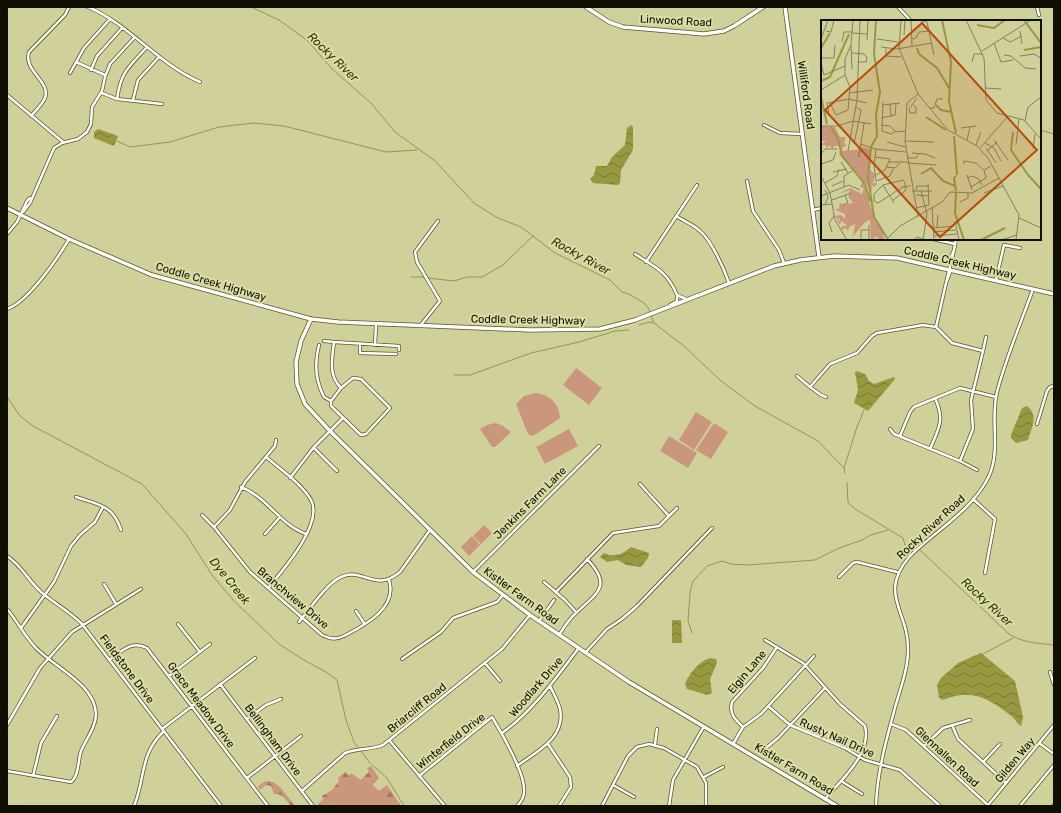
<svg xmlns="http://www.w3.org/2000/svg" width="1061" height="813" font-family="Rubik,sans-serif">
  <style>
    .forest { fill: url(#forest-firs) }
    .park { fill: #cb977c }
    .water { fill: url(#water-waves) }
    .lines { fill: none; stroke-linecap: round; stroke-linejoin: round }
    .stream { stroke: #989841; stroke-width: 1 }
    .street-casing { stroke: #565624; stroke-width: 4 }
    .secondary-casing { stroke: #565624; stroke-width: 5 }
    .primary-casing { stroke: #565624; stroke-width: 5 }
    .street { stroke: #fff; stroke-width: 2.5 }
    .secondary { stroke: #fff; stroke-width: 3.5 }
    .primary { stroke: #fff; stroke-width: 3.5 }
    .labels { text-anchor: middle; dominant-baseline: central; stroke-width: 4; stroke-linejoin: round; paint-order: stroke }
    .street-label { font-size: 11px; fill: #0f0f00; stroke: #dbdda6 }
    .water-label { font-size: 12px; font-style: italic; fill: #33330d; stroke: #dbdda6 }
    .inset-river { fill: none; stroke: #989841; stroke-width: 2 }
    .inset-road { fill: none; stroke: #82835c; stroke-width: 1 }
    .view { fill: #bd4a0a; fill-opacity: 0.15; stroke: #bd4a0a; stroke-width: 2 }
    .inset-edge { fill: none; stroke: #0f0f00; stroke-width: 2 }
  </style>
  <defs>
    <pattern id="forest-firs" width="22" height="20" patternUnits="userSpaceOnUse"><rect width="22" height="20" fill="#cb977c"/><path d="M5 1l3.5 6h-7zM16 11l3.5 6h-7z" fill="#a37a63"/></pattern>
    <pattern id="water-waves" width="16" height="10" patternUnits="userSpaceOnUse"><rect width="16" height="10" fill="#989841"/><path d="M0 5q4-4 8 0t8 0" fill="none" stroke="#7a7a34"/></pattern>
  </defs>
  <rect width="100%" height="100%" fill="#cfd09a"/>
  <path class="forest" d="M371,766L379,778L373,785L379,791L387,785L401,806H373L338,796L328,806H319L318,804L323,799L322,796L332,790L339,781L338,778L345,772L357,783L369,772L367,768Z
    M266,781L273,782L281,788L295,806H291C286,800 282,793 274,794L271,786L266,785L260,790L258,786Z"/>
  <path class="park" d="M576,368L602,388L589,405L563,385Z
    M536,393C551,395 559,404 560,418L533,436L528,434L516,404L524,396Z
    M696,412L712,422L694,450L679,440Z
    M496,423L503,426L511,432L495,447H492L480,429L487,425Z
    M714,423L728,432L711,459L696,450Z
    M569,429L578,446L545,464L536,447Z
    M669,436L697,453L688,468L660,451Z
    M484,525L492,533L481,544L473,536Z
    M472,536L480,545L469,556L461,547Z
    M351,773L396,806H329Z"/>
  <path class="water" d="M631,125L633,127V150L621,170L620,183L618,185L593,183L590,179L594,175L596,166H607L612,157L625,145L627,128Z
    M98,129L118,136L114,146L94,138V132Z
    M857,371L865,374L869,381L874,384L894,377L895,379L868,411L854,403L858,390L855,372Z
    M1027,406C1039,416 1032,426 1028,440L1016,443L1011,438V435L1022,408Z
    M631,547L649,553L648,558L641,567L626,565L618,560L607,562L600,557L604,553C614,558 623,554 631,547Z
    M672,620H681L682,643H672Z
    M981,653L1015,681L1023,717L1021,726C1017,724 1015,718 1010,715C988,698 971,688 943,700L939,698L937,685L941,678L958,663Z
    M710,658L716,659L717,663L710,679L712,693L707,695L687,689L685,683C691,672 698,662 710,658Z"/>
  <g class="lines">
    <path class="stream" d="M251,7L279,20L308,41L332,69L371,103L395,132L434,160L475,204L498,218L521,227L555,253L610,280L622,292L629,294L644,303L649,309L650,313
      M1040,130L1054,134
      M117,141L130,147L170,142L219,127L254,123L284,126L386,152L417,150
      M411,277H424
      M428,278L454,281L467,277H482L503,265L533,236
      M651,316L654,323L685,347L721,381L755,406L818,441L844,468L845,473
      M639,325L649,322L653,323
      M454,375H470L531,353L579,342L615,331L629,330
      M7,397L20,416L33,426L142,484L186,534L212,575L234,601L279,644L302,659L326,672L337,680L346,720L354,742L370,763L387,778L404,806
      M844,468L857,427L864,410
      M847,482L848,503L855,509L898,535L903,538L905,545L914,547
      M920,550L1009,634C1023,643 1038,643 1054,645
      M692,633L688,621L690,593L693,581L707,566L722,561L731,564L747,565L815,560L839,548L862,540L871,535L888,530
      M983,654L1013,638"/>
    <defs>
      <path id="street" d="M88,7C129,24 158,64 200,82
        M898,7L911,21
        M1037,7L1039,15
        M76,62L105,75
        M91,70L97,56L122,28
        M70,73L84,48L110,19
        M102,93L117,99L162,104
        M7,95L63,142
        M117,99C121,71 129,67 147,47
        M133,100L138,80L159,57
        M31,116C36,110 42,105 45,98C51,81 23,71 29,52L65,15L69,7
        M764,125L780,133L802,134
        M747,181L753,211L779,250L784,263
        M813,210L822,208
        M23,212L30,203L54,148L62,143L78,139L87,132L91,124L92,107L102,91L105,77L110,64L134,38
        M676,216C684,221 694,225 700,231C712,241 724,269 729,283
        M7,234L17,222L27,201L30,198
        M933,239L955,244
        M954,250L956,239
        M635,254C656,268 667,271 677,295
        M646,262L697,185
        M949,271L946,283L950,272L949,271L954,250L949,262L950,264
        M996,280L1004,245L1020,248
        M670,305L677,301V295L686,299
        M7,309C28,302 58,258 69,239
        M420,326L440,301L417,262L415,252L438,221
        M936,327L952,343L983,351L971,400L973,429L960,461
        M324,341L334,342C332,359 328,375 341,388L331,401V406L361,435L366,434L390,408L361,379L353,378L341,388
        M334,342L399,346V350
        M360,344V353L396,354
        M319,345C314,364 315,380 324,397L331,401
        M375,345L376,325
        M983,351L986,337
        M797,376L810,387
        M826,397L821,395L810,387L830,364L857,353L872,336L877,333L923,325L936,327L946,283
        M1037,424L1047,391L1050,387L1054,386
        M890,429L894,434L960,461L977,470
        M900,436L910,412L914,407L960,388L996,397
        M314,448L337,471
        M930,449C939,428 945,420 935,398
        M266,457C280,469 302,484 311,500C324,524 282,571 268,588
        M290,478L314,447L343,418
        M640,484L669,516
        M241,487C267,497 280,525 306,534
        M76,497C99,505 113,505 121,530
        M973,499L995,519L985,573
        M202,515L214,527L250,572L322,635C330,639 336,640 344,636C365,625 398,608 389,580
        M214,527L230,510L245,482L275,446L276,440
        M265,534L280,517
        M7,556C21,565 28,580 41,592C54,603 70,612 82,624L221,806
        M473,572L599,446
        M839,577L853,563L857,562L897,572
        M544,582L565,600L576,612
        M104,584L116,604
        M556,592L613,533L659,526L677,508
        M7,609C18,622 25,637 36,648C54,667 95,684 96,714C96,727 86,739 81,751C78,760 79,776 71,782L7,771
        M356,611L364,623
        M539,621L554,600
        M299,622C309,610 327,583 341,577C363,567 375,593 400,572L430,530
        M178,624L200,652
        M21,628L54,582L71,546L80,535L95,522L103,507
        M559,635C564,627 569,619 576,613C597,593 613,586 587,559
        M765,640L803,663L840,704L865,726C872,754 841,780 825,799
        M585,653L607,629L622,619L637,606L712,528
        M402,659L441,632L453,618L497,602L503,595
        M109,660C122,651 132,640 147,648L268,806
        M485,663L500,681
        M1050,672L1054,685
        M169,676L210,644
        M220,684L313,806
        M768,706L790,725L845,748L865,760L900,770L940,806
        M247,719L266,705L281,699
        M891,724L906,730L989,806
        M7,725L40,668L72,632L141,589
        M952,725L958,739L1005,782
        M743,727C735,719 729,714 732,702L763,668L777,647
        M162,729L255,658
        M502,733C533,711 555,679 578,649
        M389,740L445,806
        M1039,743L1054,754
        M548,744L570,777L571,787L559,806
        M655,744L657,729
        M733,744L743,727L761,714L814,656
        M924,746L943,728L970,720
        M766,748L778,738L825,688
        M983,762L1000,744
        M517,766C536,752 566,738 560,709C558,701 553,693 550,686
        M33,776L41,743L57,716
        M419,776L492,717C501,732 526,775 524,792C524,798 521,802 517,806
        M704,777L723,767
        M247,778L301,736
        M841,781L862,794
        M613,785L634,797
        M302,791L345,753C358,748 371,750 383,745L502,649L530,615
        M988,805L1054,725
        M134,806C146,777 139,755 164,731
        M602,806L628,756L637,747L649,744L664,748L697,767L706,783V806
        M669,806L673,780L703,728
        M876,806C877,772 887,737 896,704C901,687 908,668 908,650C909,611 877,594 910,556C935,531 973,510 989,476C1001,450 990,419 997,392C1006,357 1021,323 1033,289
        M1020,806L1054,765
        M1053,806L1054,805"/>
      <path id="secondary" d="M586,7L609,22L623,27L704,34L724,31L734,26L763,7
        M785,7L819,257
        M311,319L301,341L296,362L297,384L305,404L330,431L473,572L530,615L629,682L837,806"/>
      <path id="primary" d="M7,208L69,239L152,275L311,319L338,322L529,330L600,329L635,320L774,266L800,260L834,256L897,258L1054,294"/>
    </defs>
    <use href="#street" class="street-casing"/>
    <use href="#secondary" class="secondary-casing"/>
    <use href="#primary" class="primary-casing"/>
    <use href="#street" class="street"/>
    <use href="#secondary" class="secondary"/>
    <use href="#primary" class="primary"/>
  </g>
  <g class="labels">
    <g class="street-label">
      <text transform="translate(676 21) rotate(3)">Linwood Road</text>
      <text transform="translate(806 95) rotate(82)">Williford Road</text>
      <text transform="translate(960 263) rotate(13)">Coddle Creek Highway</text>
      <text transform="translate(211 282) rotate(16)">Coddle Creek Highway</text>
      <text transform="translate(528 320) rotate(1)">Coddle Creek Highway</text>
      <text transform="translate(530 503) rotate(-45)">Jenkins Farm Lane</text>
      <text transform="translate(931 527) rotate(-43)">Rocky River Road</text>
      <text transform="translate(521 596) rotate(36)">Kistler Farm Road</text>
      <text transform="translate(293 598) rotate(40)">Branchview Drive</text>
      <text transform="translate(127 669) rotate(53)">Fieldstone Drive</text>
      <text transform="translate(747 672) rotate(-50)">Elgin Lane</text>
      <text transform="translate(536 687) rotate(-49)">Woodlark Drive</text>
      <text transform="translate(201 705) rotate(53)">Grace Meadow Drive</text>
      <text transform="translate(417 708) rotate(-39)">Briarcliff Road</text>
      <text transform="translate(837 738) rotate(24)">Rusty Nail Drive</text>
      <text transform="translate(273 740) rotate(53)">Bellingham Drive</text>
      <text transform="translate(451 741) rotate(-38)">Winterfield Drive</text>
      <text transform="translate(947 757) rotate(43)">Glennallen Road</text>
      <text transform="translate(1015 760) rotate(-50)">Gilden Way</text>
      <text transform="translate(794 769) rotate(31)">Kistler Farm Road</text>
    </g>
    <g class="water-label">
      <text transform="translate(333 57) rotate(44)">Rocky River</text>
      <text transform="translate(581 256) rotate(29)">Rocky River</text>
      <text transform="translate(230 581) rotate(51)">Dye Creek</text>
      <text transform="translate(987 602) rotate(43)">Rocky River</text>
    </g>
  </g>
  <g transform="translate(821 20)">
    <rect width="220" height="220" fill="#cfd09a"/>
    <path d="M0,106L14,107L19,117H25L23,123L26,126L22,127L21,131L43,129H39L41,127L50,130L49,150L54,154L52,164L55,162L56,164L53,167L35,148L29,149V145L18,134L20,126H13L11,129L9,125L6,128L4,125H0L5,121H0ZM42,161L54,201L62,210L63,220H57L56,216L50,220L49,200L43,203L32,216L34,204L28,207L27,211L25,208L21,210L20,207L26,205L20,201L19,205L16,200L19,201V198L17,200L14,196L20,195L24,199V194L13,189H18L19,182L21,185L32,183L27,176L29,170L17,174L29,168L41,174L43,168L39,167Z" fill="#cb977c"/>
    <path d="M47,128L51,171L20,133Z" fill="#cb977c"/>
    <path class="inset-river" d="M55,0L53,34L59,72L55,95L56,116L50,127L47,158L53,197L66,218M121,0L130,42L128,81L135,113M203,0L220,23M156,5L173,8L184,0M0,28L9,13M96,28L98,34L116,48L128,68M203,30L220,27M0,61L9,57L28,14M0,77L6,104M115,85L120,90L130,92M105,97L125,110M10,107L17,119L21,136L44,164L49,181M192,112L190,130L207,155L220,169M133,116L136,155M100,154L110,148L122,161L134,166M135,171L133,158L135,156M135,173L134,193L143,220M160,220L184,208"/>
    <path class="inset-road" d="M80,0L78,28L97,74L127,110L156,126L167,138L198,195L195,220M90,0L91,26M97,0L106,2L113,35M145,0L163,38L165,80L176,93L203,100L220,119M5,11L10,12L13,0M199,11L201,24M31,13L46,14M83,15L84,0M182,18L189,22L201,16M0,19L7,0M56,19L77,22M91,19L95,18L98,12L109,11M46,20L47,0M21,22L23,12H31M173,23L180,42L192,40M30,26L31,49M60,27L76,29L111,23M65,27V36L80,37M161,31L210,0M31,33L43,34L46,37L45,42H37M183,35L190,36L204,48L215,49M199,36L213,34L220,38M0,38H13L14,25M151,42L153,34H162M0,43L3,55L24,46M164,68L180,69M0,70L24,55M28,73L52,70M62,82L61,111L70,114L74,112M9,83L15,95L27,90L29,67L24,55V39L30,25L32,0M69,84L70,97M61,85L79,83M108,88H113L116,79H122M88,89L89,93H95V87L92,85M88,89L96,78M8,96L6,83L28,79L46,83M60,98L74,95L75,84M32,101L50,104M204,101L207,87L220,77M60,105L69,106L75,112L84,111M0,106H16L32,101M140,108L155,106M146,120L149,107M173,120L187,140M84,121L113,122M66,122L84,127M164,123L173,128L180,141M33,124L40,90L34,87M39,124L54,129L85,132M155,125L160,112M195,125L198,98M159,128L187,96M165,128L175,143M55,129L53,145L55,161L69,156L72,149M212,129L214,114M167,130L176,122M27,131L36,80L39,0M38,132V137L43,103M91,133L104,134L114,138M0,134L4,129H16M54,137L69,139L64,150L55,155M86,138H95L98,133M20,142L27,153M68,142H86M86,143L115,145M0,144L12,140L15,132M143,144V141L155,143L163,150L170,146M65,147L74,148L79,143M12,152L26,149M146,155L151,170M0,156L9,173L14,200L26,220M146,158L151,156L158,159L161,165M4,163L16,156L18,149M62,165L73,183M11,166L22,161M23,167V156L31,151M150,167L165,158L163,150M95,170L96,166H108M91,171H111M100,171L106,194L102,220M163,173L182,166M95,175L108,176M0,176L28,165L39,170M11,180L30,173M72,180L84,171L85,169V168L84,167V163L82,160L62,165L53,174V181L57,183L80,168L81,167H84L88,166L90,165M139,182L147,178V173M0,185L12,184M4,185L7,177L4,170M21,185L27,183L24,175M111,187L113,220M95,188L108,185L107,163M97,197L84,121L86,83L97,74M198,198L220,208M134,201L138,220M48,205V220M116,207L117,195M112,208L133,206M11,212L8,203L13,196M112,212L135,210M113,216L136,214M40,220V210H48M65,220L79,206L121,182L129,172L151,173L178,158M92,220L96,217L104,220M180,220L196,215"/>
    <path class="view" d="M101,3L216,130L119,217L4,90Z"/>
    <rect width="220" height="220" class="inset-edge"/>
  </g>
  <rect width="1061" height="813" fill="none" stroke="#0f0f00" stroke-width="16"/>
</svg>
